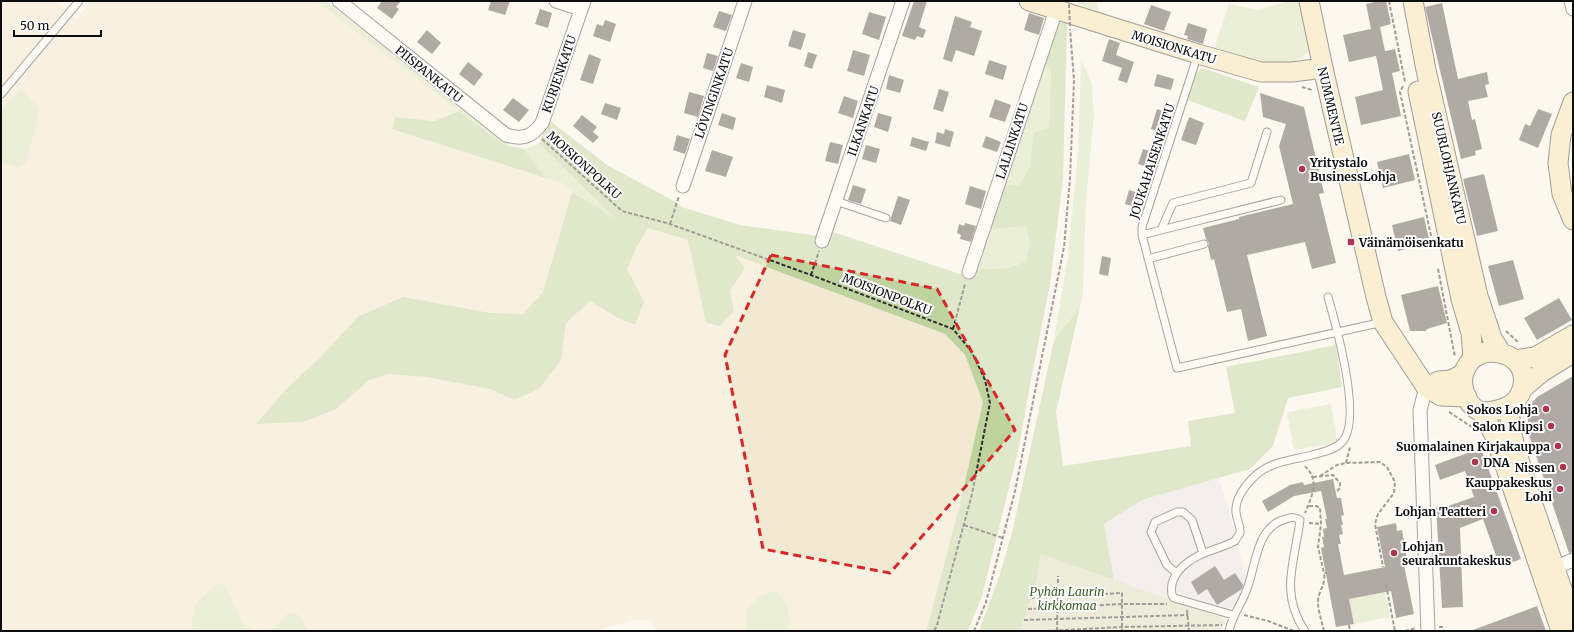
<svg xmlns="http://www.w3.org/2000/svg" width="1574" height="632" font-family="Merriweather,serif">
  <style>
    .industrial { fill: #e9e3eb }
    .farmland { fill: #f1e9d2 }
    .green { fill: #d8e4bd }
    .forest { fill: #bfd39e }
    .cemetery { fill: #d9ddc3 }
    .building { fill: #554d4b }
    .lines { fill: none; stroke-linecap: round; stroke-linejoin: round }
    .lane-casing { stroke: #404040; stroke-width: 9 }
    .street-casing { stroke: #404040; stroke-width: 15 }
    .secondary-casing { stroke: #2f2f2f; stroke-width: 21 }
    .path { stroke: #2f2f2f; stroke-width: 2; stroke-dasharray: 4 2; stroke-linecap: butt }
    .lane { stroke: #fff; stroke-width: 7 }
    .street { stroke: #fff; stroke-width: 13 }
    .secondary { stroke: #f6e3b2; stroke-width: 19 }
    .path-bridge { stroke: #2f2f2f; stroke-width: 2; stroke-dasharray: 4 2; stroke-linecap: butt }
    .marked { fill: none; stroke: #d62828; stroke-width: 3; stroke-dasharray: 8 5; stroke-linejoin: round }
    .poi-dot { fill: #ad3550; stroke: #fff; stroke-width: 1.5 }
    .labels { text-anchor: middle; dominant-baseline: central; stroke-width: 4; stroke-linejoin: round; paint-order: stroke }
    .street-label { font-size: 12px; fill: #0d0d0d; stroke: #fff }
    .poi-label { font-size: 12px; font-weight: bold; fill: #0d0d0d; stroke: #fff; text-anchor: end }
    .park-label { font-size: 12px; font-style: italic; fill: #3a5d25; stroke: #fff }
  </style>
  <rect width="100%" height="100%" fill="#fdf8ef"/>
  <path class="industrial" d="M1219,478L1231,518L1247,583L1245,589L1226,619L1114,580L1104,524L1142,500Z"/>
  <path class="farmland" d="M1,1H55L77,19L91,1H316L459,111L434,121L396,117L562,183L572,192L543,292L523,314L490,313L319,359L291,384L257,424L303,422L336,409L368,381L388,374L426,377L490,389L514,400L561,360L566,323L590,301L618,318L635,325L644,302L627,269L635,250L648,228L688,240L706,323L734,311L730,291L745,268L734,254L945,334L965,355L984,402L960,504L928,625L925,631H655L651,621L638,619L595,631H1Z"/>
  <path class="green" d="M316,1H326L509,146L495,138L459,111Z
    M1078,1H1097L1100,15L1078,4Z
    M1288,1H1301L1312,47C1303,62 1279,68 1262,65C1245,63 1229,57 1213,52L1229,4L1259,10Z
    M1081,59L1092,84L1094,117L1086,200L1083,294L1080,307L1054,340L1068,255L1078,152Z
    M1043,63L1051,70L1049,128L1033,133L1030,166L1019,185H1003Z
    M21,88L36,105L39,114L26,162L18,168L1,162V111Z
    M539,144L618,221L572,192L562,183L546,178L524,149Z
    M1026,225L1030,243L1026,261L1010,268L981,269L974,272L989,229Z
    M1331,404L1337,440L1335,443L1294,450L1287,412Z
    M223,582L243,624L255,631H195L191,626L195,605L211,589Z
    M777,590L787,606L790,625L786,631H747V609L758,597Z
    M1385,592L1390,617L1354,624L1348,595L1353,598Z
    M289,612L299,615L309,631H259L275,627Z"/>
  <path class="forest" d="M1059,22L1067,24L1063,179L1050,284L1031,380L1019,447L982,596L968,631H925L928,625L960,504L983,402L965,355L945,334L735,255L745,268L730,291L734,311L720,326L706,323L688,240L648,228L635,250L627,269L644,302L635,325L618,318L590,301L566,323L561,360L539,389L514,400L490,389L426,377L388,374L368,381L336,409L303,422L256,424L291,384L319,359L359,316L403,297L490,313L523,314L543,292L572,192L616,219L539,144L549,120L607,165L674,201L682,207L740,225L818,236L830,231L963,275L981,269L1010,268L1026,261L1030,243L1026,226L989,229L1003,185H1019L1030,166L1033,133L1049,128L1051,70L1043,63L1055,26Z
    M1202,68L1259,87L1245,121L1187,100C1191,90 1193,74 1202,68Z
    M459,111L495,138L509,146L524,149L546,178L392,129L396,117L434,121Z
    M1080,307L1056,412L1063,466L1191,446L1188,421L1235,413L1226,367L1336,345L1342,387L1288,398L1273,446L1250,469L1142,500L1104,524L1114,580L1041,555L1036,585L1020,631H979L1000,574L1013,529L1054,340Z"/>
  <path class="cemetery" d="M1041,554L1226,619L1221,631H1020L1036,585Z"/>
  <path class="building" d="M382,1H401L396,7L399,9L392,19L377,8Z
    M491,1H510L505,15L488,10Z
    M914,1H927L919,27L926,30L923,38L917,36L915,40L902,36Z
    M1379,1H1386L1391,24L1380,27L1385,51L1395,49L1400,71L1392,73L1401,116L1361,125L1355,97L1383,90L1376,56L1349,62L1343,35L1371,29L1366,4Z
    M1442,3L1458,79L1487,72L1489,84L1485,85L1488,97L1468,101L1472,120L1475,119L1482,149L1475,151L1476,155L1461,159L1425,7Z
    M1151,5L1171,12L1164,31L1144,24Z
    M540,9L552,13L548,28L535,24Z
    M719,11L732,15L726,31L713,27Z
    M869,12L886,17L879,40L862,34Z
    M1029,13L1044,18L1039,35L1024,30Z
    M955,16L972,22L970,27L982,31L974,56L956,50L952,62L943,59Z
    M605,20L616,24L610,42L593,36L597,24L603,26Z
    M1188,23L1207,29L1203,44L1187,39L1188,36L1184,35Z
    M427,30L441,43L432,54L417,42Z
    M793,30L806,34L801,50L788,46Z
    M1109,39L1120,43L1116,55L1134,62L1127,83L1118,80L1122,68L1102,61Z
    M853,50L870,55L864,76L847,71Z
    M808,52L817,55L812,69L804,66Z
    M707,53L718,56L713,71L703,68Z
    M589,54L601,59L593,84L580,80Z
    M989,60L1007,66L1003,80L985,74Z
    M468,62L483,74L474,86L459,74Z
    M741,63L753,67L749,82L736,78Z
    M1157,74L1174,79L1171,90L1154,86Z
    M889,75L904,80L900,93L886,89Z
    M767,85L785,90L782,103L764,97Z
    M939,89L949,92L943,112L933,109Z
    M689,92L704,96L698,117L684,113Z
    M1260,93L1304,107L1324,193L1319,194L1336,263L1312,269L1305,242L1247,255L1267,336L1248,341L1241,309L1227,312L1214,259L1211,260L1208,247L1209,243L1206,239L1203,228L1239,219V217L1293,204L1279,146L1286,124L1263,117Z
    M844,96L858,101L853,118L838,113Z
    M513,98L529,110L519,122L503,110Z
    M995,99L1011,105L1005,122L989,117Z
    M605,103L621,108L617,120L601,114Z
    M1157,109L1169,113L1163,133L1151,129Z
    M1538,109L1552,114L1538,148L1519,140L1525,124L1530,126Z
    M722,113L736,118L733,130L718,125Z
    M878,113L892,117L888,132L874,127Z
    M582,115L597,127L593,132L599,137L593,143L573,126Z
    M1189,117L1204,123L1196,145L1181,140Z
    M945,129L954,132L950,147L935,143L937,132L944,134Z
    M677,135L690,139L685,154L673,150Z
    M986,136L1001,142L997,152L982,147Z
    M912,137L929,142L926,151L910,146Z
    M830,142L843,145L838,164L825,161Z
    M866,145L880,149L876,163L862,159Z
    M1143,149L1156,153L1150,168L1138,164Z
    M712,150L733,157L726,177L705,171Z
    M1409,154L1415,180L1383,188L1377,162Z
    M1484,174L1498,231L1477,236L1463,179Z
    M853,185L866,189L861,204L848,200Z
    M970,186L986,191L981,209L965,204Z
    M1129,190L1142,194L1139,208L1125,204Z
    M898,196L910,200L901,225L890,221Z
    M1424,217L1430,243L1398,251L1392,225Z
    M965,223L976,226L971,242L960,239L961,235L957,233L959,224L964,226Z
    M1102,256L1111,258L1108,276L1099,274Z
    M1513,260L1524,299L1499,306L1488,266Z
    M1438,286L1447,323L1427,329L1426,331H1410L1401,295Z
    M1559,298L1572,320L1537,340L1524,318Z
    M1573,376V552L1569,553L1528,432V416L1530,405L1537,397Z
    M1481,448L1521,559L1500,567L1483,519L1460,528L1463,607L1442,608L1436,507L1448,506L1474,497L1465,471L1440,480L1435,465Z
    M1333,479L1337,498H1341L1344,515L1341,516L1343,525H1341L1343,534L1339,535L1341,544H1338L1344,575L1385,567L1377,527L1396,523L1397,531L1402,530L1407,559L1403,560L1414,614L1396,618L1391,591L1349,599L1354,624L1336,627L1321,548L1324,547L1322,537H1324L1323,529L1327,528L1325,519H1327L1321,491L1294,496L1268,512L1262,501L1290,485L1303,482L1304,485Z
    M1215,566L1224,580L1235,573L1243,585L1242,589L1217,605L1207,589L1198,595L1191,582Z
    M1537,606L1546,631H1473V630Z"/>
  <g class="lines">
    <defs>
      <path id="lane" d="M1198,54L1142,227V235L1177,368L1383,322
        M1,94L79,1
        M836,201L886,218
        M1161,230L1281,200
        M1142,235L1161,230L1173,203L1251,183L1267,132
        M1148,259L1204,244
        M1176,573L1167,565L1151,532L1155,522L1177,512H1183L1192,520L1203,553
        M1233,615L1174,598L1172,595C1170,583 1174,576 1182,567C1199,551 1216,551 1235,541C1236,539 1239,535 1240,533C1241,525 1235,517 1236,509C1236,499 1244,487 1251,480C1268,461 1289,461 1312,455C1322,452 1335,450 1342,442C1363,420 1336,325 1328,297
        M1229,631C1232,615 1242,604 1247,589C1256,566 1256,526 1286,519C1292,517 1295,517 1300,520C1295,561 1279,593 1305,631"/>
      <path id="street" d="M339,1L506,135C522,140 532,137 542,123L584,1
        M556,1L581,9
        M1571,1L1573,9
        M683,186L745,1
        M822,241L903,1
        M969,272L1056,10
        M1426,387L1420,410L1428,631
        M1554,568L1573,560"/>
      <path id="secondary" d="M1029,1L1198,54L1261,72H1292L1323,68
        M1309,1L1323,68L1376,297L1383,322L1426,387L1441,396L1467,397
        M1413,1L1426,70L1478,296L1492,338L1502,354
        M1418,91L1461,299L1471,333L1473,357
        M1573,102L1561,135L1558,163L1562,194L1573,220
        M1486,352C1496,352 1507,353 1515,360C1530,375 1524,401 1504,408C1498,410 1487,413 1480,411C1464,405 1458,379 1467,366C1471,358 1478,355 1486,352Z
        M1514,360L1535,357L1573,335
        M1426,387L1439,381L1451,380L1463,374
        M1523,388L1542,372L1573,353
        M1509,406L1511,430L1514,443L1532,502L1573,621
        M1481,411L1495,436L1561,631"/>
    </defs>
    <use href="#lane" class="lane-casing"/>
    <use href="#street" class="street-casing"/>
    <use href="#secondary" class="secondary-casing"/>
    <path class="path" d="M1389,1L1405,82
      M1403,86L1400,92L1433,245
      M1302,87L1312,90
      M542,139L622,211L670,224L811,275L953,329L972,352L985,380L990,403L972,494L937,625L934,631
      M670,224L679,196
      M1438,269L1455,357
      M811,275L819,251
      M953,329L965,284
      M1506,331L1519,343
      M1449,412L1472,427
      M1346,463L1350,447
      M1305,466C1307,469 1311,472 1312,476C1317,487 1309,503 1305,513
      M1320,476L1337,465L1346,463L1380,462L1387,467L1395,482L1394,493L1378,514L1375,524L1383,567
      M1313,477L1333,475L1340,483V488L1336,492
      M1309,506H1316L1320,508L1321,524L1318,547L1324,573
      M1309,523L1321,524
      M964,525L1003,538
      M1386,585L1395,631
      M1032,598L1122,593V631
      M1028,609L1122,604H1167
      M1187,610L1189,631
      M1244,615L1268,621L1294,631
      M1024,620L1188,615
      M1349,625L1350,631
      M1439,627H1442V631
      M974,631L986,602L1015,491L1064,247L1070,178L1074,80L1070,29
      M1047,631L1122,627L1222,625
      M1057,631L1058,576
      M1324,631C1322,622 1318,611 1318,602C1318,591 1326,586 1324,573H1326
      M1405,631L1416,628"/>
    <use href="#lane" class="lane"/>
    <use href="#street" class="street"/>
    <use href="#secondary" class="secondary"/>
    <path class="path-bridge" d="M1069,4L1070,26"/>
  </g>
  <path d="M0 0H1574V632H0ZM771,255L937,289L1015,430L890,573L763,549L725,355Z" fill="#fdf8ef" fill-opacity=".55" fill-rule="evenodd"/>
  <path class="marked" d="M771,255L937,289L1015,430L890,573L763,549L725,355Z"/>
  <g class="poi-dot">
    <circle cx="1302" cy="169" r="4"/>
    <rect x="1347" y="238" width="8" height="8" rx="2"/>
    <circle cx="1546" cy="409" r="4"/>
    <circle cx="1551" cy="426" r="4"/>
    <circle cx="1558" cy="446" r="4"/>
    <circle cx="1475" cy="462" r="4"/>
    <circle cx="1563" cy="467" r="4"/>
    <circle cx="1560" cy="489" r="4"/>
    <circle cx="1494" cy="511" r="4"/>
    <circle cx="1394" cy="553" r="4"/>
  </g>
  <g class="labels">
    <g class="street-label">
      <text transform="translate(1174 47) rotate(17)">MOISIONKATU</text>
      <text transform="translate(429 74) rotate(39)">PIISPANKATU</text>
      <text transform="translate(559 74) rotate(-71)">KURJENKATU</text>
      <text transform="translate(714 93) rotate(-71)">LÖVINGINKATU</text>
      <text transform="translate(1331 106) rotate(77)">NUMMENTIE</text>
      <text transform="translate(863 121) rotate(-71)">ILKANKATU</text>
      <text transform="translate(1012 141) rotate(-72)">LALLINKATU</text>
      <text transform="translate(1152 161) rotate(-72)">JOUKAHAISENKATU</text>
      <text transform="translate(584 165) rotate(42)">MOISIONPOLKU</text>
      <text transform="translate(1449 168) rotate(77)">SUURLOHJANKATU</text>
      <text transform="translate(887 294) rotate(21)">MOISIONPOLKU</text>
    </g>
    <g class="poi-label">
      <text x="1310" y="162" text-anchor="start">Yritystalo<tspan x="1310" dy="14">BusinessLohja</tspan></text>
      <text x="1359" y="242" text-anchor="start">Väinämöisenkatu</text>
      <text x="1538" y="409">Sokos Lohja</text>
      <text x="1543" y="426">Salon Klipsi</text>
      <text x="1550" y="446">Suomalainen Kirjakauppa</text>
      <text x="1483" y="462" text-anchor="start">DNA</text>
      <text x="1555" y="467">Nissen</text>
      <text x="1552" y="482">Kauppakeskus<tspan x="1552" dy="14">Lohi</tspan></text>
      <text x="1486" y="511">Lohjan Teatteri</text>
      <text x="1402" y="546" text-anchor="start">Lohjan<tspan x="1402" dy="14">seurakuntakeskus</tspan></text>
    </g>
    <g class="park-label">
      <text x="1067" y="591">Pyhän Laurin<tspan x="1067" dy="14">kirkkomaa</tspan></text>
    </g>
  </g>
  <rect width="1574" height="632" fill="none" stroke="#0d0d0d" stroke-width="4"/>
  <path d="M14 30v6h87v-6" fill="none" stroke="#0d0d0d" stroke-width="2"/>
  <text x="20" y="30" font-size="12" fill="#0d0d0d" stroke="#ffffff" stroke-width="3" paint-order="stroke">50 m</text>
</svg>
